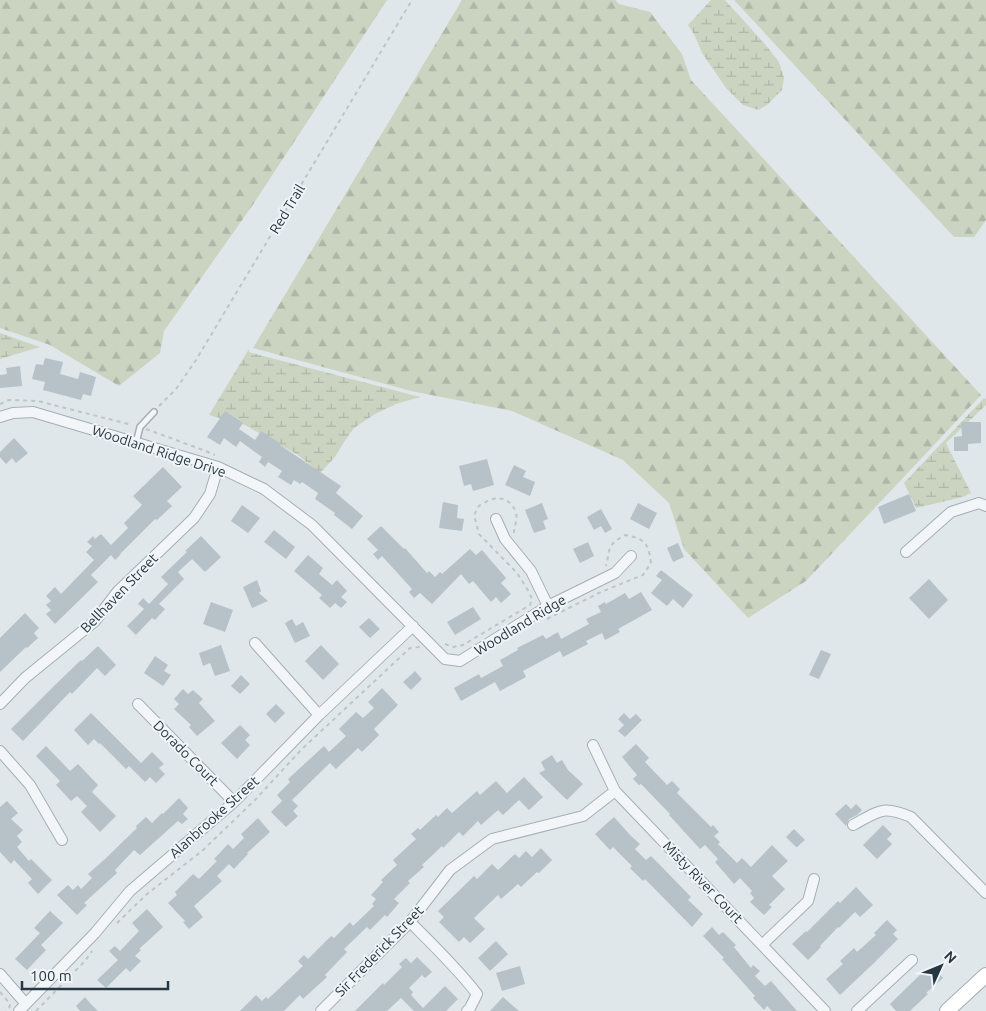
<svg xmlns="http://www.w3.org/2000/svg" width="986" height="1011" font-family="Ubuntu,sans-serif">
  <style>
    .forest { fill: url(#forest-firs) }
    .wetland { fill: url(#wetland-marsh) }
    .building { fill: #b7c1c8 }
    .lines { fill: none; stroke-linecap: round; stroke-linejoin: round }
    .lane-casing { stroke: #a5afb5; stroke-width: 8 }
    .street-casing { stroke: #a5afb5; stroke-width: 12 }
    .secondary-casing { stroke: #a5afb5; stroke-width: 16 }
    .path { stroke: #bec5c9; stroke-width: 2; stroke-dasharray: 4 4; stroke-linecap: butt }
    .lane { stroke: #f3f6f8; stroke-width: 5 }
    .street { stroke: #f3f6f8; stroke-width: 10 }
    .secondary { stroke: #fff; stroke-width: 14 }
    .labels { text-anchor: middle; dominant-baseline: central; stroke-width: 4; stroke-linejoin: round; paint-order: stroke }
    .street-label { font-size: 14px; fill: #283843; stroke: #f0f5f7 }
  </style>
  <defs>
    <pattern id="forest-firs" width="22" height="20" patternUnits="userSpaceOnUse" patternTransform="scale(1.25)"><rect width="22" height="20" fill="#cbd4c1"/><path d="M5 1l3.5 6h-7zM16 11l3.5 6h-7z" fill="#aeb7a7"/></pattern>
    <pattern id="wetland-marsh" width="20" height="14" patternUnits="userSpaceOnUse" patternTransform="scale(1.25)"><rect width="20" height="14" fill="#cbd4c1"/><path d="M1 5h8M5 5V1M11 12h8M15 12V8" fill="none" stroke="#aeb7a7"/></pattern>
  </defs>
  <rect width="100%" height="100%" fill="#e0e7ea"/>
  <path class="forest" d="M0,0H387L252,206L164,331L160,353L119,386L50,345L0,328Z
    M462,0H615L619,4L650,12L682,54L691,80L981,395L806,581L748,618L684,549L669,503L623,460L512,411L411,391L253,348Z
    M734,0H986V220L974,237H954Z"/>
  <path class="wetland" d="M711,0H725L764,43L779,62L784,78L782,90L767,105L758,110L743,105L726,88L702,53L695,36L688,25Z
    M0,333L40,347L0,359Z
    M249,349V352L252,353L420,397L396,404L375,414L354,428L344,442L335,457L320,473L298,455L245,425L209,415Z
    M984,398L986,399V405L946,443L971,493L963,497L916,508L904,483Z"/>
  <path class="building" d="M45,358L63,362L60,374L78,379L80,372L96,377L91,396L83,394L81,400L43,390L45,382L32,379L36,364L43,365Z
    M20,366L22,386L0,388V375L7,374L6,368Z
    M225,411L243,423L239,429L255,440L261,431L281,444L280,445L341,486L336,493L363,516L352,529L334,515L335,513L315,499L318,493L302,482L300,484L294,480L291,485L278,477L282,471L268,462L265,467L259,462L262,457L240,441L236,447L224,438L220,445L207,437Z
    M961,422H981V443L968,444V451H954V437L962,436Z
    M14,438L28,453L16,463L12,458L6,464L0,457V452Z
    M487,459L494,485L473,491L471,484L464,486L459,466Z
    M514,465L526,471L523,477L535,482L530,496L505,485Z
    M163,467L182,487L167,501L172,506L157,520L155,519L120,554H121L115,560L111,555L91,575L98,582L55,624L46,614L51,610L46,605L51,601L46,596L55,587L61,594L94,560L86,552L92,546L87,542L93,536L95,539L101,534L111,545L128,528L124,523L142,505L133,496Z
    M909,494L916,511L884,524L878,507Z
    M443,502L458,505L457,518L464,519L462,531L439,528Z
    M542,503L548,519L543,521L546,529L534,533L525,510Z
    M638,503L657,513L649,529L630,519Z
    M242,505L260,518L248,533L231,521Z
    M601,509L612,529L605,533L601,526L594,530L587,517Z
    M381,526L404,549L405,548L427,573L429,571L435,577L440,572L442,574L470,549L476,555L482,550L506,578L501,583L511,594L501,603L496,597L491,602L473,581L469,584L461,574L432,604L420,593L414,598L409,592L412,589L382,556L378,560L373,554L378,550L367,539Z
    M274,530L295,547L286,559L264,542Z
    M201,536L221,557L205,572L192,559L178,572L184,579L159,604L165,609L155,620L152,618L136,635L127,626L144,609L138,604L143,598L149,604L168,584L161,577L187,552L185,551Z
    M588,542L594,556L580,563L573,549Z
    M678,543L684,557L673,562L667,548Z
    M308,555L323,568L319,574L332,585L337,580L347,591L341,597L347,602L341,608L335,603L330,608L319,598L322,595L294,571Z
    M661,570L693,595L683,608L673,599L667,606L651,593L662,580L656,576Z
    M929,579L948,600L929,619L909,598Z
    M257,580L261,591L259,593L268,601L252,608L243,587Z
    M641,592L652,610L618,629L620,632L605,640L602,633L586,641L588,644L563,657L560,651L523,671L526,677L500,691L495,682L461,701L454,688L479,674L481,678L503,666L500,660L518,650L517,648L543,635L546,639L558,632L561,639L589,624L586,619L601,612L598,606L605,602L606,604L625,593L629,599Z
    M211,602L233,610L225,632L203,624Z
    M473,607L481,619L455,635L447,622Z
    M25,613L39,628L34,633L38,638L27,648L26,647L0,672V638Z
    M369,618L380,629L370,638L359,627Z
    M292,619L296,626L303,622L310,636L295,643L285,623Z
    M221,645L230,671L215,676L210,663L203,666L199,653Z
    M321,645L339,664L323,680L305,661Z
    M98,646L116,665L105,676L97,668L72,694L70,692L23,741L11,729L54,686L81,660L82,661Z
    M821,650L831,654L819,679L809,675Z
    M155,656L168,665L164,671L171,675L163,686L144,673Z
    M415,671L422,679L411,690L403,682Z
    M241,675L250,684L240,694L231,686Z
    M382,688L398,705L374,729L379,735L362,752L358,748L336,769L330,763L292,800L298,806L293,811L298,816L286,827L271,812L282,801L277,795L290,782L288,779L324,746L329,752L346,736L339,729L356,712L363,718L374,708L368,702Z
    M183,689L188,694L193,690L203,699L199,703L215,721L197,736L189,727L191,725L174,709L179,704L174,699Z
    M276,704L285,713L275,723L266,714Z
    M91,713L141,763L152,752L164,764L159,768L165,774L156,783L150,777L145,782L129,766L126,769L100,743L99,744L94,739L88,745L74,730Z
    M624,713L630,719L636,714L642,720L625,737L618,731L624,725L618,719Z
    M240,725L250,735L245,740L250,745L237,759L221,743Z
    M636,744L649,758L645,762L667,785L672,781L680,789L677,793L711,827L713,825L719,832L714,836L720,842L718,844L737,863L742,858L751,867L772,845L788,861L772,876L785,889L769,905L772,907L764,915L750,902L754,898L750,893L752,891L740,878L734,884L715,862L718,859L705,845L700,849L669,815L670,814L641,784L639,785L633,779L637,775L622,757Z
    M46,746L70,771L78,764L98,785L92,792L116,816L100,832L81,812L87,806L77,796L71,801L56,785L60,781L36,756Z
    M552,755L557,763L562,760L568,770L583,784L567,800L539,773L545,770L541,762Z
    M524,777L543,797L529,810L519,800L503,815L498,810L481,825L478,821L463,836L459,832L443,848L442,846L422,865L424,867L408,881L410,883L394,899L399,903L387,917L385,915L370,930L367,927L344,949L347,952L325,975L327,977L303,999L300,995L284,1011H240L256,995L262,1001L266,997L268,999L303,966L298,961L304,955L308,959L331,936L334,938L350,922L353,926L374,906L372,904L376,899L371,895L383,882L381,880L397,865L393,860L416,839L411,834L418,828L420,830L436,815L438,817L447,808L452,813L477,791L480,795L496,781L507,793Z
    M179,798L188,808L183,814L188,819L182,824L178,821L140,855L134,850L115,870L117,873L84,903L87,905L77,915L57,895L68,885L73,890L78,885L81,889L92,878L88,874L105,859L137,828L136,826L146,817L152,823L162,813L163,814Z
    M7,801L18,813L11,819L23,830L17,836L22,842L17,847L29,861L31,859L52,880L38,894L28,883L32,879L14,860L11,864L0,852V807Z
    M846,804L851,809L856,804L862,810L857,815L849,819L846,826L835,814Z
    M614,817L631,836L640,844L635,849L646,860L651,856L662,867L691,897L688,900L703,914L692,927L645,879L643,881L630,868L632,866L613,847L610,850L595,834Z
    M258,818L270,832L247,853L248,854L234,869L229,864L217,876L222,881L194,906L203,917L189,929L183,922L185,921L168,903L177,895L175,892L193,874L199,879L217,861L214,859L228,844L233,849L244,838L241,834Z
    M883,825L892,834L887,839L892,844L877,859L863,845Z
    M794,829L805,840L797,847H796L786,837Z
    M541,848L552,860L539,873L537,872L521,887L518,884L501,899L498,895L474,918L485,929L470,943L464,937L459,942L439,922L444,917L438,911L474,876L477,879L492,864L498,870L515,854L519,858L526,851L532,857Z
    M856,887L873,905L860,917L855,912L839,928L838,927L820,946L821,947L808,960L792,944L806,931L807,932L838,901L840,903Z
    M147,909L163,927L139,949L141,950L135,956L141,961L130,972L126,968L106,988L97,980L118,960L109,951L115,946L120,951L139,931L132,923Z
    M50,911L63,923L41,945L46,950L27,970L15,959L40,933L34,928Z
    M887,920L897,930L893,934L898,939L873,964L840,995L826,979L843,964L840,961L854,948L857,952L876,935L874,933Z
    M712,927L719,935L723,932L736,945L734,947L751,968L753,965L760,971L755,976L765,986L771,981L797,1011H772L767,1006L764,1010L753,998L755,996L722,959L724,958L703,936Z
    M496,941L508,954L490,971L478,958Z
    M417,957L432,972L425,978L422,975L409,988L413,992L411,995L423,1008L445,986L458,999L446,1011H414L401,998L387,1011H355L383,983L384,985L402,967L399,964L406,958L411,963Z
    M520,966L525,984L502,991L496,973Z
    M926,969L932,975L937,971L943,978L926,993L928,994L910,1011H896L890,1004Z
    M85,997L89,1002L98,1011H80L76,1006Z
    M503,997L519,1011H490Z"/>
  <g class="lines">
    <defs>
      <path id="lane" d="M136,443L140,427L154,412"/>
      <path id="street" d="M0,417L13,413L33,412L218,467L264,489L312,525L445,659L460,661L548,606L615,573L631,556
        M496,519L505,539L531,571L548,606
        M906,552L951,512L979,503L986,506
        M255,643L319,715
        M0,704L25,678L95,621L118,591L194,518L210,494L218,467
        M138,704L234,802
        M593,745L615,791L825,1011
        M0,751L30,785L62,840
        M853,825C879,811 882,805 911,817L986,893
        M410,922C433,945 457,968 477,994L470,1008L467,1011
        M763,944L808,901L814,879
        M0,974L26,1004
        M19,1011L95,933L130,891L234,802L319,715L413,626
        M321,1011L410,922L450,870L492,839L583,816L615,791
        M857,1011L912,960"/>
      <path id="secondary" d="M947,1011L986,975"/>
    </defs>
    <use href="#lane" class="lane-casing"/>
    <use href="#street" class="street-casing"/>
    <use href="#secondary" class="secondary-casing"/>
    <path class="path" d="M0,404L9,400L38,401L132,425
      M159,406L176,389L196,360L412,0
      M146,429L203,450L215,455
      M547,619L601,592L643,575L651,563C648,543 646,539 625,535C606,546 611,547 606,566
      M445,644L453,647L463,645L530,605L532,599L529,592L517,573L479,534L474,515C476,512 476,510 478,507C480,505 481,504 484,503C496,496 508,496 515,510C519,520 514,524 514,533
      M117,923L147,894L202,851L255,800L301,750L410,648L419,647L420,648
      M0,992L10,1004L9,1009L6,1011
      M36,1011L85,961L92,951"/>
    <use href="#lane" class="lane"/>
    <use href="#street" class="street"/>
    <use href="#secondary" class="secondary"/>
  </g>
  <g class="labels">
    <g class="street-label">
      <text transform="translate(287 209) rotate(-59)">Red Trail</text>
      <text transform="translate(159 451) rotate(18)">Woodland Ridge Drive</text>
      <text transform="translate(119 593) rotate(-46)">Bellhaven Street</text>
      <text transform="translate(520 625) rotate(-31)">Woodland Ridge</text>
      <text transform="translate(186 753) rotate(45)">Dorado Court</text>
      <text transform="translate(214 817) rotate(-42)">Alanbrooke Street</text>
      <text transform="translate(703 882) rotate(46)">Misty River Court</text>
      <text transform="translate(379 951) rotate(-46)">Sir Frederick Street</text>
    </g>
  </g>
  <g transform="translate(941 966) rotate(46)" stroke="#f0f5f7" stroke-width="4" paint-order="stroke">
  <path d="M0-4L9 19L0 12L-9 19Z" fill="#283843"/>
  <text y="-8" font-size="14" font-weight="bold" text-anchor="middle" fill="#283843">N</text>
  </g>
  <path d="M22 981v8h146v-8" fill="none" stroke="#283843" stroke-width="2.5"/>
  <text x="30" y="981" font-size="15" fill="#283843" stroke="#f0f5f7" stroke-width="4" paint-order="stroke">100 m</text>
</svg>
